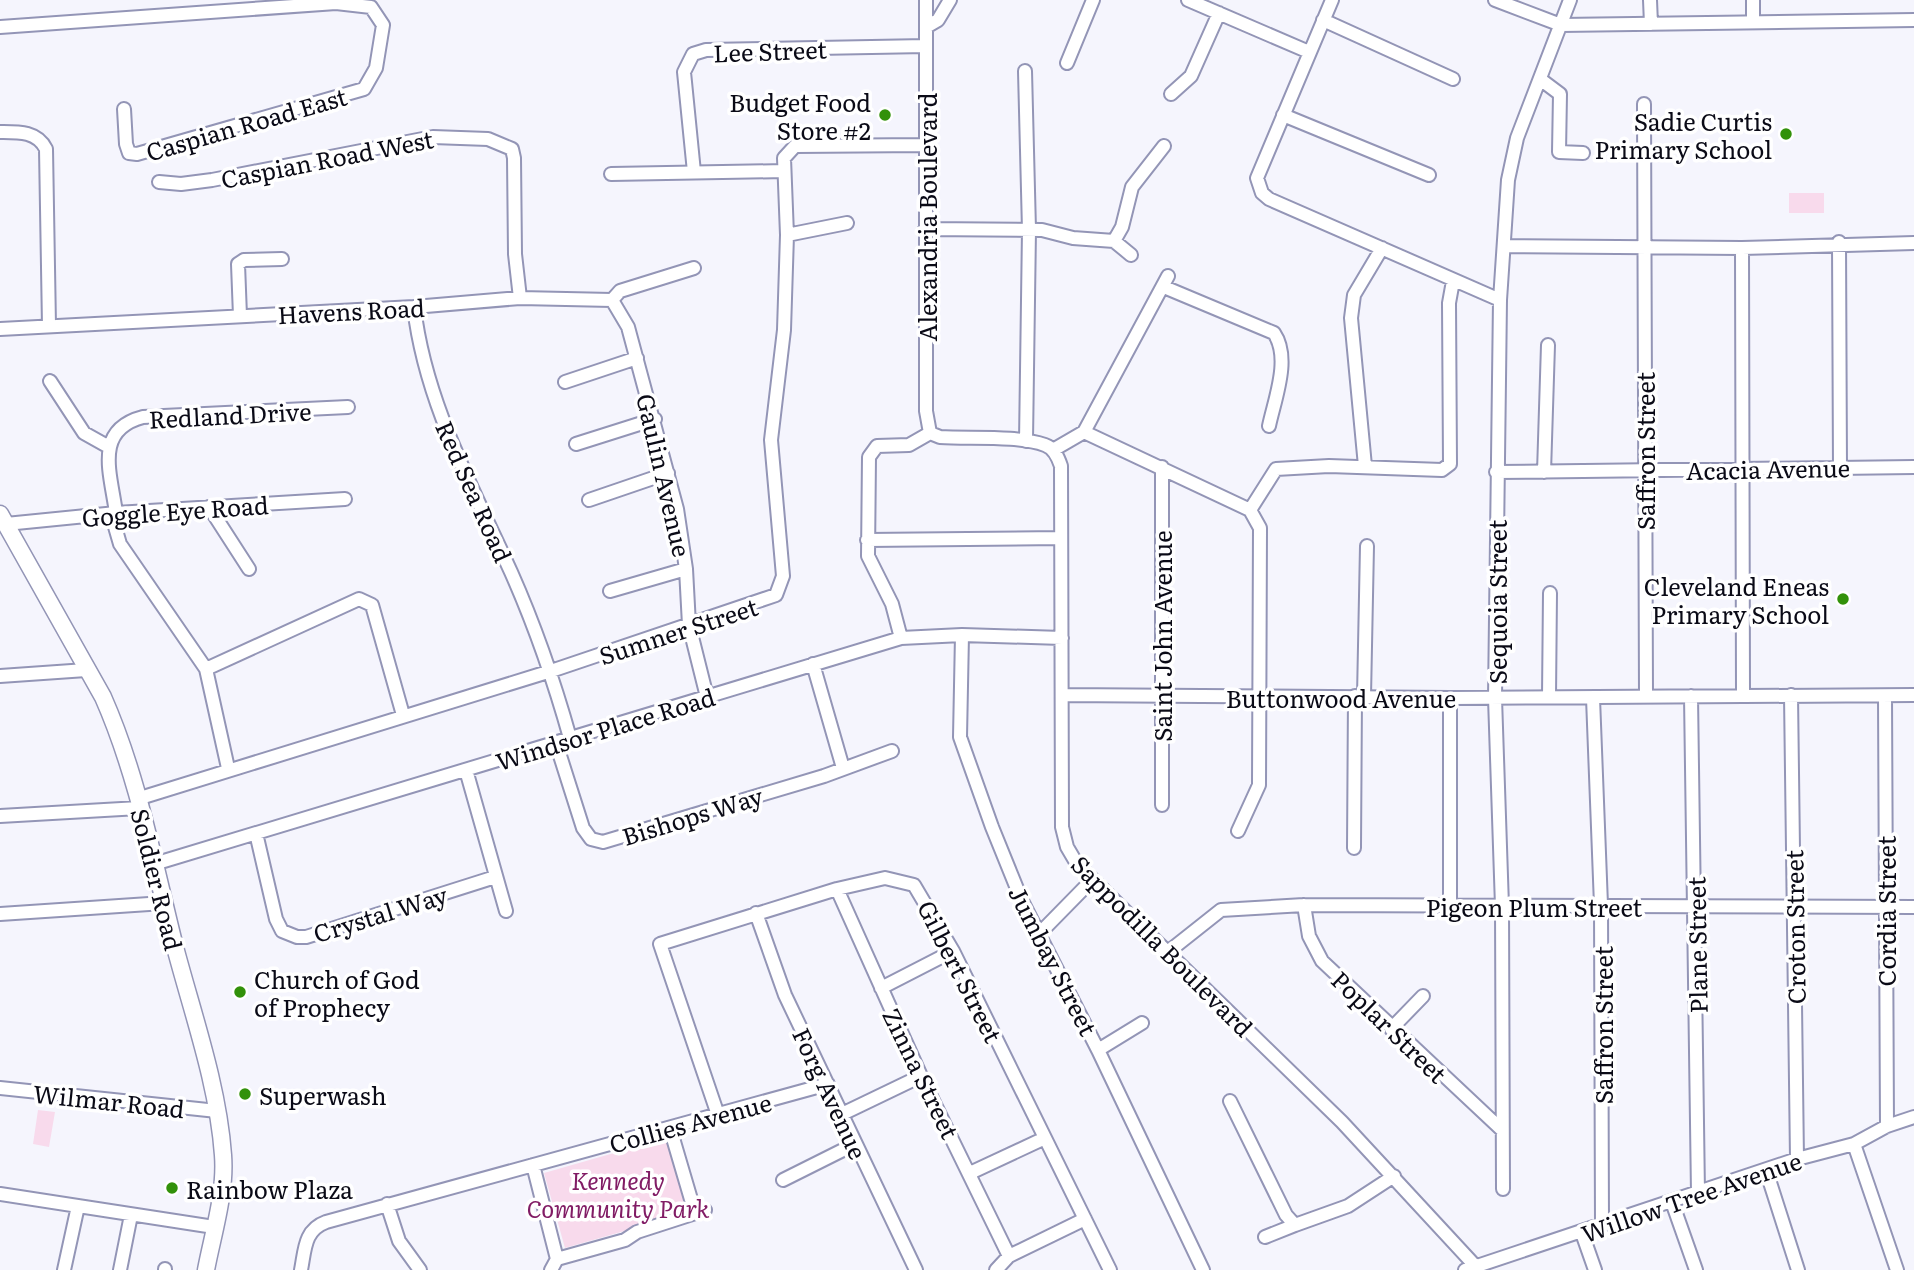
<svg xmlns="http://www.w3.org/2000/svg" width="1914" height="1270" font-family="Literata,serif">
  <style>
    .green { fill: #f8daec }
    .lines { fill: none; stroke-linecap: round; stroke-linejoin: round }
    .minor-casing { stroke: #9395b6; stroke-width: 16 }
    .major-casing { stroke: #9395b6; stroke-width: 19 }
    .minor { stroke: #fff; stroke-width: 12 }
    .major { stroke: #fff; stroke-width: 16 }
    .poi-dot { fill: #32910a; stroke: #fff; stroke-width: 2.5 }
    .labels { text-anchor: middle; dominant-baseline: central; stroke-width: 7; stroke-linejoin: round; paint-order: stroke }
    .street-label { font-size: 24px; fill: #0a0a16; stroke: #fff }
    .poi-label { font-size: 24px; fill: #0a0a16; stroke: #fff; text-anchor: end }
    .park-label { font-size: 24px; font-style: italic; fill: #811c65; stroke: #fff }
  </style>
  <rect width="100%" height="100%" fill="#f5f5fd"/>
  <path class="green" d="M1789,193H1824V213H1789Z
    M38,1110L55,1112L49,1147L33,1144Z
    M670,1137L691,1212L565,1248L544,1173Z"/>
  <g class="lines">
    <defs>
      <path id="minor" d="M926,0V411L930,433
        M1188,0L1309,52
        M1332,0L1257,178L1262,193L1269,199L1500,300
        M1495,0L1561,25L1914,20
        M1650,0L1651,24
        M1323,20L1453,79
        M1753,22V0
        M0,27L336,3L371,7L383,25L376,68L364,89L137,154L129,153L126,144L124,109
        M926,27L938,20L950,0
        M1067,63L1093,0
        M1025,71L1029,230L1026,441
        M1540,79L1560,94L1559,152L1583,153
        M1171,94L1191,76L1219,13
        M1644,104L1646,697
        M1283,115L1429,175
        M0,132C18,132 37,131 46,149L49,326
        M694,172L684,72L693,54L706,50L926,46
        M611,174L784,171
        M159,182L181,184L212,180L433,137L488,139L512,149L514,158L515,254L520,298
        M925,229L1042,230L1073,238L1114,241L1122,227L1132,187L1164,146
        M787,235L847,223
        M1114,241L1131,255
        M1839,242L1840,468
        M1505,246L1742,248L1914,243
        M1742,248L1743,696
        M1164,287L1274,333C1291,358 1275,398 1269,426
        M612,300L628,327L677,509L686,569L689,625L707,697
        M612,300L620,291L694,268
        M414,307C425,402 472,486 511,572C535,626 554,681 570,738
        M240,316L238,264L244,260L282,259
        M0,329L414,307L520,298L612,300
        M50,381L84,433L109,447
        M565,382L637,358
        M1084,432L1250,510L1260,528L1259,785L1238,831
        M930,433L940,437C970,439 1017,435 1045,445C1054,448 1058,457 1061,466L1062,827L1067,847L1077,864L1342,1122L1479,1270
        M576,444L655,419
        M1053,450L1084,432L1168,276
        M1365,466L1351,318L1354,295L1382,248
        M1496,472L1914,467
        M1544,472L1548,345
        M589,500L668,473
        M209,507L249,569
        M1250,510L1276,469L1329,466L1442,470L1450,464L1449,303L1453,281
        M111,513L120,544L206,669L228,768
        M116,513C111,474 93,430 143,417L348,407
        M6,524L116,513L345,499
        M867,540L1061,538
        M610,591L686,569
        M962,635L960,737L992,827L1022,901L1098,1050L1203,1270
        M901,638L892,604L868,556L869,457L877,446L909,445L930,433
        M813,664L843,768
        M206,669L359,599L372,605L403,715
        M0,676L86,670
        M1062,695L1450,698L1914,695
        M1791,695L1797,1159
        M1364,696L1367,546
        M1549,696L1550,593
        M1691,696L1698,1193
        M1885,696L1887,1126
        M1593,698L1601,905L1602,1226
        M556,743L583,828L591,839L603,842L824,776L892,751
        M466,770L506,911
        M137,799L551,671L776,595L783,576L771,440L784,330L787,235L784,158L795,146L925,145
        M1162,805V467
        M0,816L139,808
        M256,833L276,919L282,931L297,937H306L495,877
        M1354,848L1355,696
        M154,864L901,638L962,635L1062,638
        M837,889L921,1076L1009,1256
        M1304,905L1309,936L1322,961L1502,1130
        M1450,907V698
        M756,913L785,995L916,1270
        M0,914L164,903
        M1040,933L1092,880
        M1168,952L1221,910L1304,905L1914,907
        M881,988L953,951
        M1391,1029L1423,996
        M1098,1050L1142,1023
        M0,1088L217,1111
        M1230,1101L1286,1215L1295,1225L1348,1206L1394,1176
        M842,1114L921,1076
        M718,1115L660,944L837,889L885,878L914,885L953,951L1110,1270
        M670,1128L695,1213
        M1854,1144L1897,1270
        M533,1165L557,1259L551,1270
        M1766,1170L1798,1270
        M970,1173L1045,1138
        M783,1180L855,1144
        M1503,1189L1502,906L1495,698L1500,300L1508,180L1517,138L1570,0
        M0,1194L214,1227
        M1672,1202L1696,1270
        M387,1204L399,1241L420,1270
        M1582,1233L1595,1270
        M1265,1237L1295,1225
        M557,1259L625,1240L637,1232L705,1210
        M64,1270L78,1206
        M120,1270L131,1215
        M165,1270V1269
        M301,1270C305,1250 304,1230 326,1222L828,1084
        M996,1270L1009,1256L1085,1219
        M1465,1270L1797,1159L1854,1144L1887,1126L1914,1117"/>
      <path id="major" d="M0,514L103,697C138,776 154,864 175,947C193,1015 218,1085 223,1155C226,1193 213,1233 206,1270"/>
    </defs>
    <use href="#minor" class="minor-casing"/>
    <use href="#major" class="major-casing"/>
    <use href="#minor" class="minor"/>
    <use href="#major" class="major"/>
  </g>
  <g class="poi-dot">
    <circle cx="885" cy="115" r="7"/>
    <circle cx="1786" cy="134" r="7"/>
    <circle cx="1843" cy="599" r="7"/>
    <circle cx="240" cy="992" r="7"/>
    <circle cx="245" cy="1094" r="7"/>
    <circle cx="172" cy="1188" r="7"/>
  </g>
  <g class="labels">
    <g class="street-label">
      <text transform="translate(770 50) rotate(-2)">Lee Street</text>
      <text transform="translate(246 123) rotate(-16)">Caspian Road East</text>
      <text transform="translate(327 158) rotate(-11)">Caspian Road West</text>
      <text transform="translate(926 217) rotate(-90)">Alexandria Boulevard</text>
      <text transform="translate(351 310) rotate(-3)">Havens Road</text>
      <text transform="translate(230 414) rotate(-3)">Redland Drive</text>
      <text transform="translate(1644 451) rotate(-90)">Saffron Street</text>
      <text transform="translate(1768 468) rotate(-1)">Acacia Avenue</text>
      <text transform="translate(665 475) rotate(77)">Gaulin Avenue</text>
      <text transform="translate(475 491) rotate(66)">Red Sea Road</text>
      <text transform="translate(175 510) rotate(-4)">Goggle Eye Road</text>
      <text transform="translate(1496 602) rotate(-90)">Sequoia Street</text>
      <text transform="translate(678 630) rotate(-18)">Sumner Street</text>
      <text transform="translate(1161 636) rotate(-90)">Saint John Avenue</text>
      <text x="1341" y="697">Buttonwood Avenue</text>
      <text transform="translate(605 728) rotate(-17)">Windsor Place Road</text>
      <text transform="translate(692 815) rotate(-17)">Bishops Way</text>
      <text transform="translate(158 879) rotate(76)">Soldier Road</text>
      <text x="1534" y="906">Pigeon Plum Street</text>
      <text transform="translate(1885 911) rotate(-90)">Cordia Street</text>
      <text transform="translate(380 913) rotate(-17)">Crystal Way</text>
      <text transform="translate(1794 927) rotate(-91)">Croton Street</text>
      <text transform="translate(1163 945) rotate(45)">Sappodilla Boulevard</text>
      <text transform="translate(1696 945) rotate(-91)">Plane Street</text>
      <text transform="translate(1054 960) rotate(63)">Jumbay Street</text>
      <text transform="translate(961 971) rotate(63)">Gilbert Street</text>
      <text transform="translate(1602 1025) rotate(-90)">Saffron Street</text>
      <text transform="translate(1390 1026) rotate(44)">Poplar Street</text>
      <text transform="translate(922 1073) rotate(64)">Zinna Street</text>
      <text transform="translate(831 1093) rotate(65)">Forg Avenue</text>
      <text transform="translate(109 1100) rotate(6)">Wilmar Road</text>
      <text transform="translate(690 1122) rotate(-15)">Collies Avenue</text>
      <text transform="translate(1691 1196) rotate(-19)">Willow Tree Avenue</text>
    </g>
    <g class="poi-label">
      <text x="871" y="101">Budget Food<tspan x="871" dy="28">Store #2</tspan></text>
      <text x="1772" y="120">Sadie Curtis<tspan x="1772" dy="28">Primary School</tspan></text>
      <text x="1829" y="585">Cleveland Eneas<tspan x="1829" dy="28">Primary School</tspan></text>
      <text x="254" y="978" text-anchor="start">Church of God<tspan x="254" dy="28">of Prophecy</tspan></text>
      <text x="259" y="1094" text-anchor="start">Superwash</text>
      <text x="186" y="1188" text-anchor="start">Rainbow Plaza</text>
    </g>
    <g class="park-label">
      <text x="618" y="1179">Kennedy<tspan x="618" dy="28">Community Park</tspan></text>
    </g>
  </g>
</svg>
